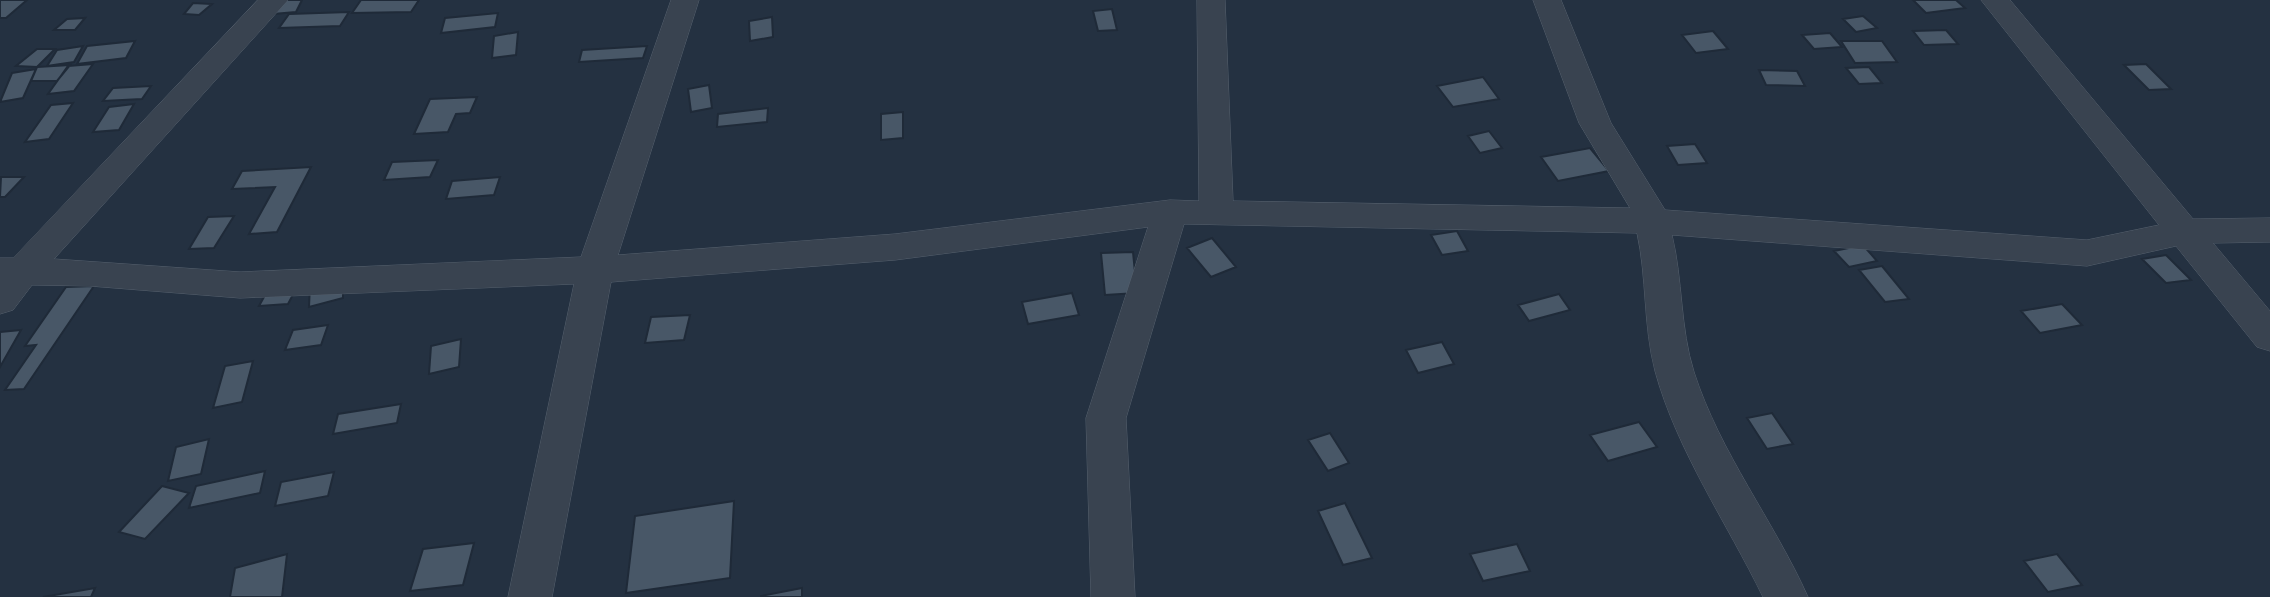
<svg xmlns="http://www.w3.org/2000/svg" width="2270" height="597" font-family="'Fira Sans',sans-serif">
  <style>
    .building { fill: #485767; stroke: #1f2a38; stroke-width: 2 }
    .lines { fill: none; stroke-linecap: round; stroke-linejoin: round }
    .street-casing { stroke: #56616e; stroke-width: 1 }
    .street { fill: #394350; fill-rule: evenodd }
  </style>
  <rect width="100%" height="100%" fill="#243141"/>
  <path class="building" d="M0,0H27L6,18H0Z
    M281,0H302L296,12L273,14Z
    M361,0H419L411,12L352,13Z
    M1913,0H1956L1965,8L1926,13Z
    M193,3L212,4L199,15L184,14Z
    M1112,9L1117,30L1098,31L1093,11Z
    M349,12L340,26L279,28L289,14Z
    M498,13L495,27L441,33L445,18Z
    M1863,16L1877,28L1856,32L1843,19Z
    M772,17L773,37L750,41L749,21Z
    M85,18L75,30H54L67,19Z
    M1946,30L1958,44L1924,45L1913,31Z
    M1713,31L1728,49L1696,53L1682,35Z
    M518,32L516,55L492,58L494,36Z
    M1830,33L1842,47L1814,49L1802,35Z
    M135,41L126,58L77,64L87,46Z
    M1841,41H1882L1897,62L1855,63Z
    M83,46L74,62L47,66L57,50Z
    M647,46L643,58L579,62L582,50Z
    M37,49H55L37,67L16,66Z
    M93,64L74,91L48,94L68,66Z
    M2146,64L2171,89L2149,90L2124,65Z
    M70,65L57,81H31L37,67Z
    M1869,67L1882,83L1859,84L1846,68Z
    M36,69L23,98L0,102L12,73Z
    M1759,70L1797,71L1805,86L1766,85Z
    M1483,77L1499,99L1453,107L1437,86Z
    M709,85L712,108L691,112L688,89Z
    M151,86L142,99L103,101L113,88Z
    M477,97L470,113L456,114L448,132L414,134L430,99Z
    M73,103L49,139L25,142L51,105Z
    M134,104L119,130L93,132L109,107Z
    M768,108L767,122L717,127L718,114Z
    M903,112V138L881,140V114Z
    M1489,131L1502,148L1480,153L1468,136Z
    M1695,144L1707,163L1678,165L1667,146Z
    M1590,148L1609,171L1558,181L1541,157Z
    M438,160L430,177L384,180L392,162Z
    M311,167L277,232L249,234L275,187L232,189L242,171Z
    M24,177L5,197H0L1,177Z
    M500,177L494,195L446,199L452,181Z
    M234,216L214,248L189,249L208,217Z
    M1457,231L1468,251L1442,255L1431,235Z
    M1212,238L1236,267L1211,277L1187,248Z
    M1863,245L1877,261L1849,267L1834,251Z
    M1133,252L1137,293L1105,295L1101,253Z
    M2166,255L2191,280L2166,283L2142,259Z
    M1882,266L1909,299L1885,302L1859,270Z
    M304,274L288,304L259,306L276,275Z
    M343,276V298L309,307L310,284Z
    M94,286L24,389L5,390L36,345L25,346L66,287Z
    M1072,293L1079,315L1028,324L1022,302Z
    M1559,294L1570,310L1529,321L1518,305Z
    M2062,304L2082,325L2040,333L2021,311Z
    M690,315L684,340L645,343L651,317Z
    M328,325L321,345L285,350L293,330Z
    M21,330L0,367V332Z
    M461,339L459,367L429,374L431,346Z
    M1442,342L1454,364L1418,373L1406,350Z
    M253,361L242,402L213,408L225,366Z
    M401,404L397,423L333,434L338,414Z
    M1772,413L1793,444L1767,449L1747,418Z
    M1639,422L1657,447L1608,461L1590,435Z
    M1330,433L1349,463L1328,471L1308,440Z
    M209,439L201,474L168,481L176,447Z
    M265,471L260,493L189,508L196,486Z
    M334,472L328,496L275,506L281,482Z
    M162,486L189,493L145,539L119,532Z
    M734,501L730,578L626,593L635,516Z
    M1345,503L1372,558L1343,565L1318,511Z
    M474,543L463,585L410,591L423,549Z
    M1517,544L1530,571L1483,581L1470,554Z
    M287,554L282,597H230L235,568Z
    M2057,554L2082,585L2048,592L2024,561Z
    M95,588L91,597H43Z
    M802,588V597H761V596Z"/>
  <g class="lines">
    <defs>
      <path id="street" d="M258,0H288L54,259L240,272L581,257L671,0H699L618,255L895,234L1170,200L1199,201L1197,0H1225L1233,201L1630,208L1579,123L1533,0H1561L1611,123L1665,210L2087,240L2159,225L1981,0H2010L2193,219L2270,218V242L2213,243L2270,311V351L2257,347L2176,246L2087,266L1672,235C1683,280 1680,328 1694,372C1720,453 1774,521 1808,597H1763C1727,523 1677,451 1655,371C1643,325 1647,278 1637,233L1184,224L1126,418L1135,597H1091L1086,418L1148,227L895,260L611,282L552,597H508L574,284L240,298L90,286L32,285L13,310L0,314V258H13Z"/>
    </defs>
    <use href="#street" class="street-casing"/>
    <use href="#street" class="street"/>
  </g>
</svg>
